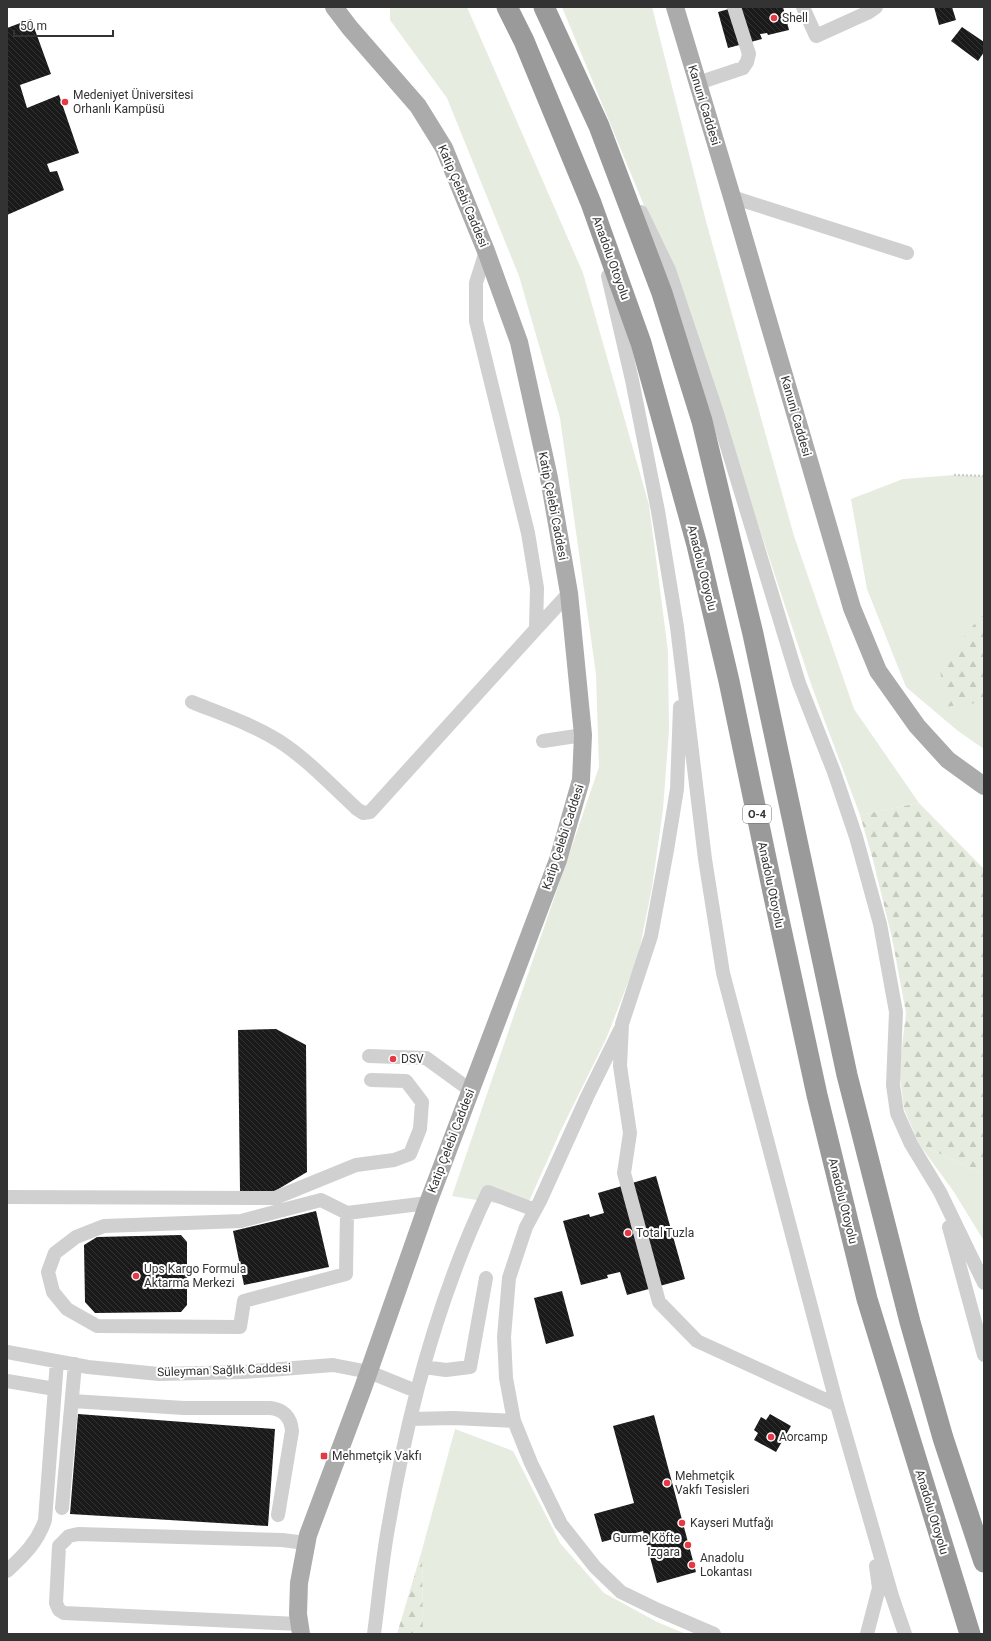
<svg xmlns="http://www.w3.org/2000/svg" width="991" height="1641" font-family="Roboto,sans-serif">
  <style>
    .green { fill: #e6ecdf }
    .forest { fill: url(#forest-firs) }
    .building { fill: url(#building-back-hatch) }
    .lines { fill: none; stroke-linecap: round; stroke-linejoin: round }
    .path { stroke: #cdcdcd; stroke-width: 2.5; stroke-dasharray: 2 2; stroke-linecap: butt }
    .minor { stroke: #d0d0d0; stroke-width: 14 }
    .major { stroke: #ababab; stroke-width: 18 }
    .highway { stroke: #9a9a9a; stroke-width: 21 }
    .poi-dot { fill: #e63946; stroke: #fff; stroke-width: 1.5 }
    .labels { text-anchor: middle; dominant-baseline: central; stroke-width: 4; stroke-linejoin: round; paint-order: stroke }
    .shield { fill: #fff; stroke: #707070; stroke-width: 1 }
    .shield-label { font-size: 11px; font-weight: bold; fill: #333 }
    .poi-label { font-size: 12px; fill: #333; stroke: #fff; text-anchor: start }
    .street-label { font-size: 12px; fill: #333; stroke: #fff }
  </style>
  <defs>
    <pattern id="forest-firs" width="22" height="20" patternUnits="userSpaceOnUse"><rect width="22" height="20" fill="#e6ecdf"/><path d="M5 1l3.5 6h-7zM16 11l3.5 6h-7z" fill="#c6cbc0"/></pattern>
    <pattern id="building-back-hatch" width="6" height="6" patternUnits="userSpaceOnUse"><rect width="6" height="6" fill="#1a1a1a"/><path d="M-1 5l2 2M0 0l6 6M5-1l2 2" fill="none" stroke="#333"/></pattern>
  </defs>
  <rect width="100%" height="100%" fill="#fff"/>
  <path class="green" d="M390,7H467L583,273L649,505L668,651L669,730L663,809L652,887L638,957L606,1039L560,1132L526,1208L452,1196L599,767L596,674L560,418L519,276L447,98L390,20Z
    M562,7H652L707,225L794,536L854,709L919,803L860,815L812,687L746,488L662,249Z
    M954,475L984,476V749L958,731L906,687L867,589L851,499L903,479Z
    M919,1144L984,1174V1241L954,1192Z
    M455,1429L513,1451L560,1543L604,1593L657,1622L686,1634H423L422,1550Z"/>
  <path class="forest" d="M984,616V702L944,707L940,667L980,617Z
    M919,803L984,869V1174L919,1144L904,1109L899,1071L906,1013L892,938L873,860L860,815Z
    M422,1550L423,1634H397Z"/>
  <path class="building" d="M736,7H783L789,30L768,35L767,33L760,34L762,39L728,48L718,12Z
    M934,7H952L956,20L939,25Z
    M31,19L51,74L20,85L27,108L59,95L79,153L47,164L50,172L57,171L64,190L7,215V28Z
    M962,27L984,42V52L978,61L951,41Z
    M276,1029L306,1045L307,1172L275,1191H240L238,1030Z
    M656,1176L685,1279L627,1295L620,1272L607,1275L608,1278L581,1285L563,1221L589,1214L590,1217L604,1213L598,1193Z
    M316,1211L329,1267L244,1285L233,1231Z
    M181,1235L187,1242V1305L181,1312L95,1313L85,1302L84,1245L97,1237Z
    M562,1291L574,1336L546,1344L534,1298Z
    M78,1414L275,1429L268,1526L70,1514Z
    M770,1414L791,1426L776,1452L754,1440L758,1433L754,1430L761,1417L766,1420Z
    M654,1415L696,1572L657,1583L643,1531L602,1542L594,1514L634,1503L613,1426Z"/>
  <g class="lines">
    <path class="path" d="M954,475L984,476"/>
    <path class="minor" d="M803,7L816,36L869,12L876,7
      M698,83L743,68L747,62L749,54L734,7
      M732,197L907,253
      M641,212L669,270L716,410L799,683L834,772L856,837L880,924L896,1012L893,1085L897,1113L911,1144L940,1192L984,1283
      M608,276L632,380L658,511L677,627L705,859L723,973L837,1405L892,1596L905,1634
      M536,629L569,593
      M192,702C221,714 252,724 279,741C307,759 332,786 357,809L363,813L370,812L536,629L537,588L528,533L476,321V283L486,251
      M680,707L677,789L667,850L651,936L622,1024L620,1066L630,1133L624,1173L659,1302L697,1341L837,1405
      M543,741L583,735
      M620,1030L587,1097L540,1201L526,1227L509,1278L504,1337L506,1378L514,1421L531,1463L561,1524L595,1567L621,1592L658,1610L714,1634
      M369,1056L426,1058L470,1090
      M7,1197L275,1198L356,1165L394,1160L410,1154L420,1129L422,1102L406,1081L371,1080
      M347,1213L321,1200L241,1221L104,1226L76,1237L55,1253L48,1272L53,1292L67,1309L97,1326L240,1327L244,1301L346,1274L347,1213L428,1203
      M949,1227L984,1355
      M7,1352L88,1367L159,1374L243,1372L333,1365L369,1372L416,1391
      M424,1367L446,1370L470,1367L486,1278
      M7,1381L55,1389
      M72,1401L184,1408H270C283,1409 291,1417 292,1431L278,1515
      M410,1419L454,1418L514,1421
      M62,1508L75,1364
      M7,1571C23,1556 38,1542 45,1520L57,1361
      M299,1624L64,1613L59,1610L56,1603L59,1546L69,1536L78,1534L282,1540L306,1543
      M374,1634C379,1597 382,1559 389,1523C408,1410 439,1295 488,1192L535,1210
      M867,1634L879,1588L876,1566"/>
    <path class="major" d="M675,7L732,197L852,608L878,671L917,726L948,760L984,786
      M301,1634L298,1614L299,1583L308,1535L363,1388L428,1203L558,860L581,780L583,735L569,593L549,478L519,342L486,251L444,148L418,106L350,28L334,7"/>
    <path class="highway" d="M507,7L524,41L591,203L641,343L697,545L729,681L773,892L817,1095L867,1299L970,1634
      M544,7L599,126L662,293L702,421L753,634L847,1075L910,1322L943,1438L984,1562"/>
  </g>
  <g class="poi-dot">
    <circle cx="774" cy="18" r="4"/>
    <circle cx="65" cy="102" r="4"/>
    <circle cx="393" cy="1059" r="4"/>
    <circle cx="628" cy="1233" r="4"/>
    <circle cx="136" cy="1276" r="4"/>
    <circle cx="771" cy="1437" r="4"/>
    <rect x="320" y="1452" width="8" height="8" rx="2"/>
    <circle cx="667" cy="1483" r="4"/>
    <circle cx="682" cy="1523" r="4"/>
    <circle cx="688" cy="1545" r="4"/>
    <circle cx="692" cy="1565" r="4"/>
  </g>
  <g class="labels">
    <rect class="shield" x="743" y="805" width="28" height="18" rx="3"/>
    <g class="shield-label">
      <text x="757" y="814">O-4</text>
    </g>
    <g class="poi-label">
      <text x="782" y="18">Shell</text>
      <text x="73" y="95">Medeniyet Üniversitesi<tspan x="73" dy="14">Orhanlı Kampüsü</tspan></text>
      <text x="401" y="1059">DSV</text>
      <text x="636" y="1233">Total Tuzla</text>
      <text x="144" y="1269">Ups Kargo Formula<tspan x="144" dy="14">Aktarma Merkezi</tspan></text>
      <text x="779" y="1437">Aorcamp</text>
      <text x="332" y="1456">Mehmetçik Vakfı</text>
      <text x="675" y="1476">Mehmetçik<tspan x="675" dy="14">Vakfı Tesisleri</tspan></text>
      <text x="690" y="1523">Kayseri Mutfağı</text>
      <text x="680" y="1538" text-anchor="end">Gurme Köfte<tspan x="680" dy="14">Izgara</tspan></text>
      <text x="700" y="1558">Anadolu<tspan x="700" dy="14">Lokantası</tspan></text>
    </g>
    <g class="street-label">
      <text transform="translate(704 105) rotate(73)">Kanuni Caddesi</text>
      <text transform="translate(463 196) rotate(67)">Katip Çelebi Caddesi</text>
      <text transform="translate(611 258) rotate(70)">Anadolu Otoyolu</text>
      <text transform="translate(796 416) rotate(74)">Kanuni Caddesi</text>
      <text transform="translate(553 506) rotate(79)">Katip Çelebi Caddesi</text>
      <text transform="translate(702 568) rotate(76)">Anadolu Otoyolu</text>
      <text transform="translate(563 837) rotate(-72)">Katip Çelebi Caddesi</text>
      <text transform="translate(771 885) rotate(78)">Anadolu Otoyolu</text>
      <text transform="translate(451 1141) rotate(-69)">Katip Çelebi Caddesi</text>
      <text transform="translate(843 1201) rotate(76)">Anadolu Otoyolu</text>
      <text transform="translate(224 1370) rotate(-2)">Süleyman Sağlık Caddesi</text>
      <text transform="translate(932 1512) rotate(73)">Anadolu Otoyolu</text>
    </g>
  </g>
  <rect width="991" height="1641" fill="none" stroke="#333333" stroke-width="16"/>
  <path d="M14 30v6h99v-6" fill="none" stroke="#333333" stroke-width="2"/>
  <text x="20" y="30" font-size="12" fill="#333333" stroke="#ffffff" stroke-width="3" paint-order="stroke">50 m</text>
</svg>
